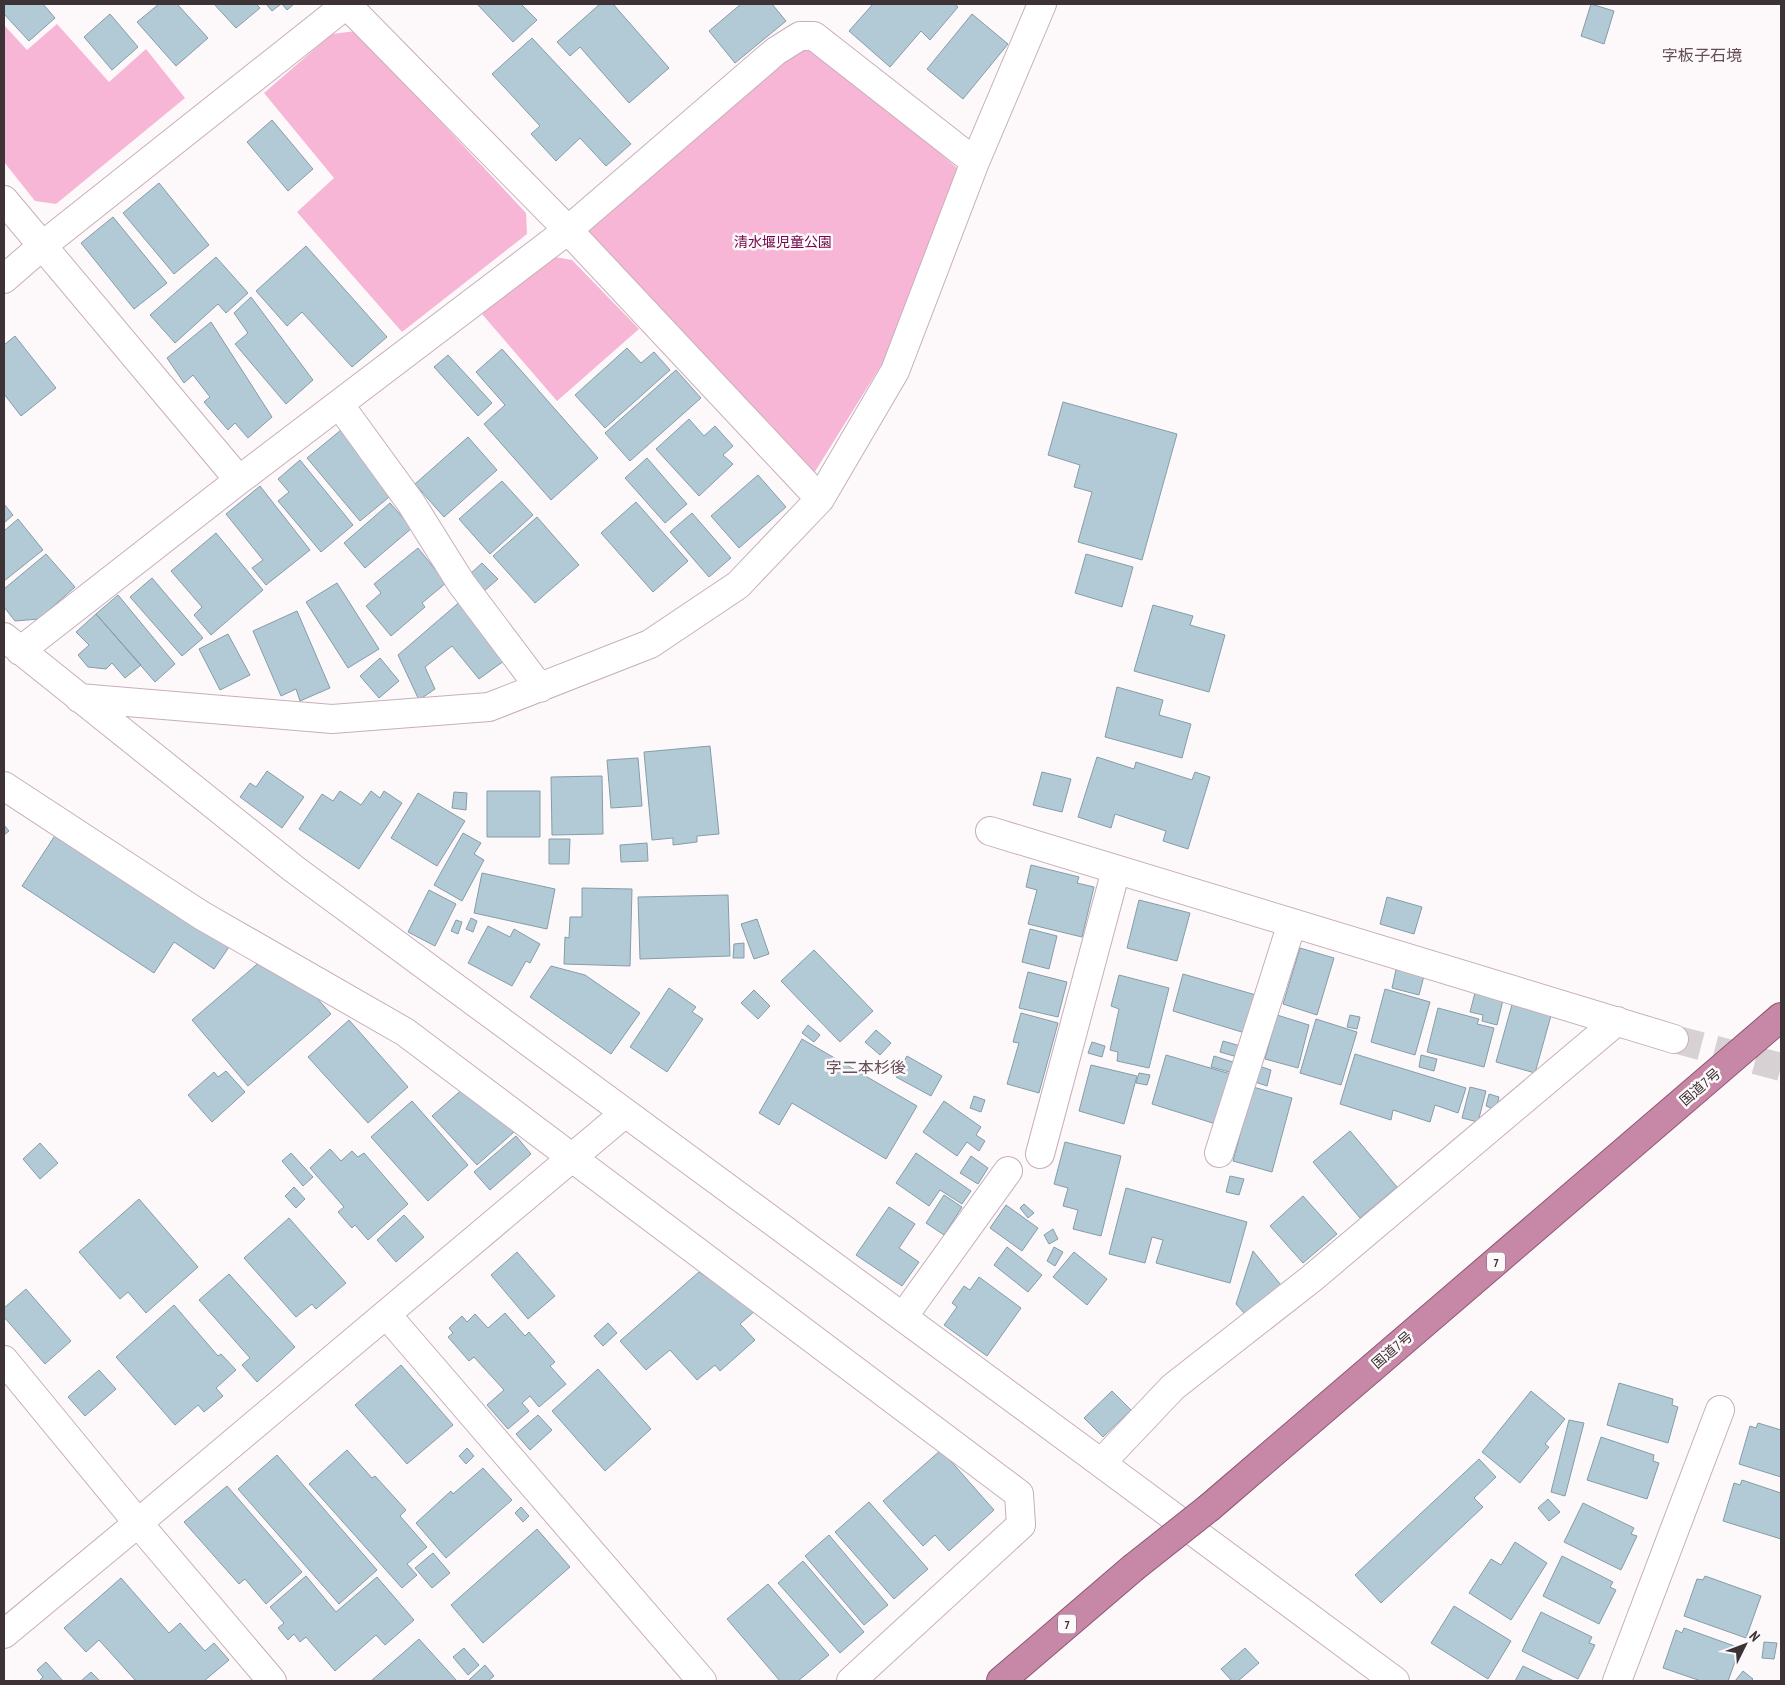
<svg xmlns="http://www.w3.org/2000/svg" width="1785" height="1685" font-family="'PT Sans Narrow','Noto Sans JP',sans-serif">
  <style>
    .green { fill: #f7b6d5 }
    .building { fill: #b2cad6; stroke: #859da8 }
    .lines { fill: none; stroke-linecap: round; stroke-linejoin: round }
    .minor-tunnel { stroke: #d7d1d3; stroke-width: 28; stroke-dasharray: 28 14; stroke-linecap: butt }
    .minor-casing { stroke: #c7afba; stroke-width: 30 }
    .trunk-casing { stroke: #8e5672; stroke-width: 30 }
    .minor { stroke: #fff; stroke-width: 28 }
    .trunk { stroke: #c787a7; stroke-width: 28 }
    .trunk-bridge-casing { stroke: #8e5672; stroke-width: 30; stroke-linecap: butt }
    .trunk-bridge { stroke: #c787a7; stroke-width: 28 }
    .labels { text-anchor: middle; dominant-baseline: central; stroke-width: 5; stroke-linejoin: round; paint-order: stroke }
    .shield { fill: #fdf8fa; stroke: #776e72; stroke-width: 1 }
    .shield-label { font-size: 12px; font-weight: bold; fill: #3d3337 }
    .park-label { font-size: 14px; fill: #700749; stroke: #fdf8fa }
    .street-label { font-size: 14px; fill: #3d3337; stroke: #fdf8fa }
    .quarter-label { font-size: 16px; fill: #644f59; stroke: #fdf8fa }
  </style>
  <rect width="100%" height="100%" fill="#fdf8fa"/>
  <path class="green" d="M57,24L109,82L146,49L185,98L56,204L35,201L4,162V25L27,50Z
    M356,31L526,213L527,234L402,332L297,212L334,178L264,93L332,34Z
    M796,44L823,53L963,173L893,346L811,478L582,235Z
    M549,256L572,260L639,329L557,401L482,314Z"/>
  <path class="building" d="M4,4H43L55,18L29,41L4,14Z
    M159,4H177L208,38L176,66L137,22Z
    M214,4H256L260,8L236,28Z
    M266,4H281L272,11Z
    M282,4H294L287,10Z
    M477,4H521L537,20L513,42Z
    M600,4H613L669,68L629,103L580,47L570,56L557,42Z
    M741,4H772L786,21L735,63L709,31Z
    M873,4H954L958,7L930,40L921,31L890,67L849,31Z
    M1591,4L1614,11L1604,44L1581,36Z
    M110,14L138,47L112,70L84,37Z
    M972,14L1008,44L963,99L927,69Z
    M532,38L631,144L606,166L580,138L556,161L531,134L540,126L492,74Z
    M272,120L313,169L288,191L247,142Z
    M159,183L209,245L174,274L123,213Z
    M113,217L167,283L134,309L81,243Z
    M306,246L387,337L352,367L302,312L287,326L256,291Z
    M216,257L248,293L226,313L218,304L175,343L150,315Z
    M251,297L313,380L286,404L235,344L248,333L234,313Z
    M211,322L272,417L248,438L235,423L228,430L204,402L210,397L193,375L184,383L167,358Z
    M15,336L56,388L21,416L4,394V345Z
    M627,348L641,363L654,352L670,370L605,428L575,395Z
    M502,349L598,458L551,500L484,424L505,405L476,372Z
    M448,355L492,403L478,416L434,367Z
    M676,370L701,398L630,461L605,433Z
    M1063,402L1177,434L1142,560L1078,542L1092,492L1074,487L1080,465L1048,455Z
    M689,419L704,436L715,426L733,446L723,455L733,464L699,496L656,449Z
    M341,430L394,493L360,521L307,458Z
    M468,437L497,470L444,517L415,484Z
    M647,458L687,504L665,523L625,478Z
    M300,460L353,525L321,552L278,501L289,492L278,479Z
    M758,475L786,507L739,548L711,516Z
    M502,481L533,515L490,554L459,519Z
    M260,486L310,550L266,585L252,568L263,560L226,514Z
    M636,502L688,561L653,592L601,533Z
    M390,503L412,528L365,568L344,543Z
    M4,504L13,515L4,523Z
    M692,513L731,558L709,577L670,532Z
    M537,517L579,565L535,603L493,556Z
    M18,519L43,550L4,581V531Z
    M216,533L263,590L211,635L194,615L202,607L171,571Z
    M418,548L446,583L422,603L425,607L391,636L366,606L381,593L374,584Z
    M46,554L75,587L39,619L15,621L4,607V589Z
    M1086,554L1133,567L1122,607L1075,593Z
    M482,563L498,579L483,592L468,576Z
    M152,578L203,638L182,656L130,597Z
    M337,583L379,649L348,668L306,602Z
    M118,595L175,664L155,682L96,614Z
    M462,600L508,658L479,679L452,646L425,667L435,689L419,700L398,655Z
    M1153,605L1193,616L1190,625L1225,635L1209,692L1134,671Z
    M297,611L330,688L300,701L296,689L281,696L253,631Z
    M96,614L141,665L125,678L112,663L106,669L88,667L78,655L89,645L76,632Z
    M228,634L250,675L220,690L199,649Z
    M380,658L399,681L379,698L360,676Z
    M1117,687L1163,700L1159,715L1191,724L1182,758L1105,737Z
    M710,746L719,834L697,836V842L673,845V838L652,840L644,752Z
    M1097,757L1134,769L1136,762L1192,780L1195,772L1210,777L1188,849L1163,841L1166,831L1115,814L1111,828L1078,817Z
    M638,758L642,806L611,808L607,760Z
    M267,771L304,797L282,828L240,797L250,783L256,787Z
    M1042,772L1071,779L1062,812L1033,805Z
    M602,776L603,834L552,835L551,777Z
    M340,791L361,805L371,791L380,798L384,791L402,803L359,869L299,829L322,794L333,801Z
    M487,791H540V837H487Z
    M454,792L467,793L466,810L452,808Z
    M418,793L465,821L437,866L391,838Z
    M4,825L9,831L4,835Z
    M463,833L481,843L474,854L484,860L462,901L434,885Z
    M56,834L229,947L214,969L174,942L154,973L22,886Z
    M549,839H570L569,864H549Z
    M647,843L648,861L621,862L620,845Z
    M1031,865L1079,877L1077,883L1094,887L1082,937L1028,924L1037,890L1026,887Z
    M482,873L555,889L547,929L474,913Z
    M582,888L632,889L630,966L564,964L565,937L569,938L570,917H582Z
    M429,890L456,904L435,946L408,932Z
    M728,895L730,956L640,959L638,897Z
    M1387,897L1422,907L1414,934L1380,924Z
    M1139,900L1190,913L1177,961L1127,948Z
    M471,918L477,921L473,932L466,929Z
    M757,919L769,954L754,959L741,924Z
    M456,920L462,922L458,934L451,931Z
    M488,926L510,937L514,929L540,944L530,963L526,961L512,986L468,963Z
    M1030,929L1057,936L1049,969L1022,962Z
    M744,943V958H733L734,944Z
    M1300,948L1334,958L1317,1015L1283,1004Z
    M814,950L873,1011L840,1042L781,981Z
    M262,960L300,979L331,1014L248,1086L192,1020Z
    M1397,965L1425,972L1419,995L1392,988Z
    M551,966L585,975L640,1013L611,1054L530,997Z
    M1028,972L1067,982L1058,1017L1019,1008Z
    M1183,974L1256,995L1245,1033L1173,1011Z
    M1119,975L1169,988L1149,1068L1117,1061L1118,1052L1110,1050L1119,1009L1111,1006Z
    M669,988L696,1007L692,1012L703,1019L667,1072L630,1047Z
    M1385,989L1430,1002L1415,1055L1371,1042Z
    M1476,989L1504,996L1497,1025L1482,1021L1483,1015L1470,1012Z
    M754,990L770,1006L758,1019L741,1003Z
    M1513,1001L1552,1012L1535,1073L1496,1062Z
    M1438,1008L1479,1019L1477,1024L1494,1028L1484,1067L1427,1052Z
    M1021,1013L1058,1023L1039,1093L1007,1084L1019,1043L1013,1042Z
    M1277,1015L1309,1025L1298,1068L1265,1059Z
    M1350,1015L1360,1017L1357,1029L1347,1027Z
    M1316,1019L1357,1032L1341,1085L1300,1073Z
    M349,1020L408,1087L368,1123L308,1057Z
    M808,1025L820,1035L814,1042L802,1033Z
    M876,1030L891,1043L880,1055L865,1042Z
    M802,1039L917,1106L886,1159L792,1103L779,1125L759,1113Z
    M1223,1041L1244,1047L1241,1058L1220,1052Z
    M1092,1042L1105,1046L1102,1057L1088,1053Z
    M1355,1054L1466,1088L1458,1113L1435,1105L1430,1122L1393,1110L1391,1120L1340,1104Z
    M1166,1055L1234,1075L1219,1125L1152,1104Z
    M1421,1055L1437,1059L1434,1071L1419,1067Z
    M907,1056L942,1076L931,1096L896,1077Z
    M1214,1056L1236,1063L1233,1073L1211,1067Z
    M1091,1065L1137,1076L1124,1124L1079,1111Z
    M1259,1066L1271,1070L1267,1086L1255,1082Z
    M226,1071L245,1092L212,1122L188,1095L214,1072L218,1077Z
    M1139,1073L1150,1075L1147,1085L1136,1083Z
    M465,1087L489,1105L514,1132L477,1165L432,1116Z
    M1253,1087L1292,1098L1272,1172L1233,1161Z
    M1470,1087L1486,1091L1478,1122L1462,1118Z
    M1489,1094L1499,1097L1496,1110L1486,1106Z
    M974,1096L985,1100L981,1112L970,1108Z
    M412,1101L468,1165L428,1201L371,1137Z
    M944,1101L981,1127L976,1135L985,1141L979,1151L967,1142L957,1156L923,1132Z
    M1350,1131L1397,1187L1360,1218L1313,1162Z
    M516,1136L531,1154L490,1190L474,1172Z
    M1065,1142L1121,1156L1101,1236L1073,1229L1078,1210L1063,1206L1068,1188L1054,1184Z
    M40,1143L58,1163L40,1179L23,1159Z
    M330,1149L341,1161L352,1151L358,1157L364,1153L408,1204L368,1240L355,1225L352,1228L338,1212L344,1207L310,1168Z
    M291,1153L313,1177L303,1186L282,1161Z
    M916,1153L971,1191L962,1204L940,1190L929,1206L896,1183Z
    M971,1156L988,1168L978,1184L960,1173Z
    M1230,1176L1244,1179L1239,1195L1226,1192Z
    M294,1187L305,1199L296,1208L285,1196Z
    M1126,1188L1247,1222L1230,1283L1156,1263L1163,1240L1152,1237L1145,1263L1109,1254Z
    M944,1195L962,1207L944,1235L926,1223Z
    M1303,1196L1337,1234L1303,1263L1270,1226Z
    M139,1199L198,1267L146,1313L128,1292L120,1299L79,1252Z
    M1024,1204L1034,1213L1028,1218L1020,1208Z
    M1006,1205L1038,1228L1022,1251L990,1228Z
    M889,1207L915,1224L899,1248L919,1262L902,1286L856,1255Z
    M404,1215L424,1237L396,1262L377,1240Z
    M289,1218L346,1283L316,1309L312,1304L296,1317L244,1258Z
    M1053,1229L1058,1239L1049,1244L1044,1235Z
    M1007,1247L1042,1275L1028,1292L994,1265Z
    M1054,1247L1063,1252L1055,1266L1047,1261Z
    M1253,1251L1281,1285L1245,1314L1236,1304Z
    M517,1252L555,1296L528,1319L491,1275Z
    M1074,1252L1107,1279L1087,1305L1053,1277Z
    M699,1272L756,1310L740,1324L755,1340L720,1371L715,1365L697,1380L670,1350L646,1370L620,1341Z
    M229,1274L295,1347L257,1382L242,1365L250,1358L199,1300Z
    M979,1277L1021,1308L987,1356L944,1325L957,1307L952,1303L964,1286L970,1290Z
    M26,1289L71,1341L45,1364L4,1317V1308Z
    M174,1305L218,1356L221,1354L236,1370L216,1388L223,1396L204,1412L198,1405L175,1425L116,1357Z
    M505,1313L525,1336L529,1332L555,1362L550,1366L566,1384L539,1407L530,1396L522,1403L529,1411L508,1429L487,1405L504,1390L474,1357L469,1361L448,1337L453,1333L449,1328L462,1316L467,1322L475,1314L488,1328Z
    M608,1323L617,1333L603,1346L594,1336Z
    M401,1365L453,1425L407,1464L355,1405Z
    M598,1369L651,1429L605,1471L552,1411Z
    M99,1370L116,1389L85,1416L68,1397Z
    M1619,1383L1673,1399L1672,1405L1678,1407L1668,1443L1607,1425Z
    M1112,1391L1131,1410L1103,1437L1084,1418Z
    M1531,1391L1565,1419L1545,1444L1549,1447L1520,1483L1482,1452Z
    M538,1415L552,1430L530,1450L516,1434Z
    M1569,1420L1584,1423L1565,1496L1551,1492Z
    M1758,1423L1781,1430V1477L1739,1464L1750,1426L1756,1428Z
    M1601,1437L1654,1455L1653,1461L1659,1463L1647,1499L1587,1480Z
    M467,1448L474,1456L466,1464L459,1456Z
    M347,1450L372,1478L375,1476L406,1510L400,1516L427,1547L407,1564L417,1575L402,1588L309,1484Z
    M941,1450L994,1510L949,1551L935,1535L923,1546L883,1501Z
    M277,1455L377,1570L339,1604L238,1489Z
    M1479,1459L1496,1477L1474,1498L1483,1507L1381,1603L1355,1575Z
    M483,1468L512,1500L446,1558L416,1523L451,1491L453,1494Z
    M1742,1480L1781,1493V1539L1723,1521L1734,1483L1740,1485Z
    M227,1486L302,1572L266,1604L245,1579L239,1584L184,1522Z
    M1548,1499L1560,1512L1549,1521L1538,1508Z
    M869,1502L928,1569L894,1599L835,1532Z
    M1583,1503L1634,1528L1631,1534L1637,1536L1621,1570L1564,1542Z
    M521,1507L529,1516L523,1522L515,1513Z
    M537,1529L570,1567L483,1643L451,1605Z
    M829,1535L888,1605L864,1625L805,1556Z
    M1515,1542L1547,1563L1511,1620L1469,1593L1491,1559L1501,1565Z
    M433,1553L450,1573L432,1588L415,1568Z
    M1562,1556L1613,1582L1610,1587L1616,1590L1599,1624L1543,1596Z
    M803,1561L864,1632L840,1653L778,1583Z
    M306,1576L336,1612L377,1577L414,1620L385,1645L376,1635L335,1671L306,1637L300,1642L294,1634L288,1640L278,1628L284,1623L270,1607Z
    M1705,1576L1761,1596L1746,1638L1684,1616L1697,1579L1703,1580Z
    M121,1578L169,1633L180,1623L205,1651L214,1643L229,1660L204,1681H136L99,1640L86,1652L64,1628Z
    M768,1584L829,1655L798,1681H780L727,1619Z
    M1454,1606L1511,1641L1488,1679L1431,1643Z
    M1541,1612L1592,1637L1589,1643L1595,1645L1578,1679L1522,1651Z
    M1684,1628L1740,1648L1728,1681H1701L1663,1668L1676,1630L1682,1633Z
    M419,1639L457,1681H371Z
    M1764,1642L1777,1643L1774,1659L1762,1658Z
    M464,1648L479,1665L468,1675L453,1657Z
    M1245,1648L1259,1663L1238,1681H1232L1221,1669Z
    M46,1662L63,1681H39L43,1677L37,1670Z
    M485,1665L494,1676L488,1681H470L469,1680Z
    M1523,1666L1554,1681H1515Z
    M1743,1671L1753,1679L1751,1681H1735Z
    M91,1672L100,1681H81Z"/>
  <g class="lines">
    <path class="minor-tunnel" d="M1674,1039L1781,1067"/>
    <defs>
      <path id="minor" d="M346,4L568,230L820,499
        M4,200L239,480
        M4,279L42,246L347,4
        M339,404L411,503L461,583L540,688
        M4,637L294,869L1101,1463L1395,1681
        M20,651L239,480L568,230L776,51L800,36H814L975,162
        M79,698L332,719L489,707L650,644L738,585L820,499L895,371L975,162L1042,4
        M4,786L201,915L405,1032L1019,1494L1021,1525L851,1681
        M990,831L1674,1039
        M1219,1153L1292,923
        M1040,1154L1116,870
        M386,1314L702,1681
        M903,1317L1008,1171
        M4,1360L138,1523L272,1681
        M1101,1463L1173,1387L1311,1279L1617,1021
        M4,1634L138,1523L625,1113
        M1617,1681L1720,1410"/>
      <path id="trunk" d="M1210,1507L1781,1017
        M1001,1681L1133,1568"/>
    </defs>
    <use href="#minor" class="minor-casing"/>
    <use href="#trunk" class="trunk-casing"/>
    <use href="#minor" class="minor"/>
    <use href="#trunk" class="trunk"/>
    <defs>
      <path id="trunk-bridge" d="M1133,1568L1210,1507"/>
    </defs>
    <use href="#trunk-bridge" class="trunk-bridge-casing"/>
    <use href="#trunk-bridge" class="trunk-bridge"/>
  </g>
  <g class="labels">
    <g class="shield">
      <rect x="1487" y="1252.5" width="18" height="19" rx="4"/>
      <rect x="1058" y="1614.5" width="18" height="19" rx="4"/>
    </g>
    <g class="shield-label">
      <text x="1496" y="1262">7</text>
      <text x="1067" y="1624">7</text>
    </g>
    <g class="park-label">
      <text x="783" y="242">清水堰児童公園</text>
    </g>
    <g class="street-label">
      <text transform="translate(1700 1087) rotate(-41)">国道7号</text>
      <text transform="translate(1392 1350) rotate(-41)">国道7号</text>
    </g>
    <g class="quarter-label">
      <text x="1702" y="55">字板子石境</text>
      <text x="866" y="1067">字二本杉後</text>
    </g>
  </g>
  <rect width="1785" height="1685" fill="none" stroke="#3d3337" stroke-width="10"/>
  <g transform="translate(1745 1645) rotate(48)" stroke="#fdf8fa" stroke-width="4" paint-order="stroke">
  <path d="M0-4L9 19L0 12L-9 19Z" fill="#3d3337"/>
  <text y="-8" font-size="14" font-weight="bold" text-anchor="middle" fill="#3d3337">N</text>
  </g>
</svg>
